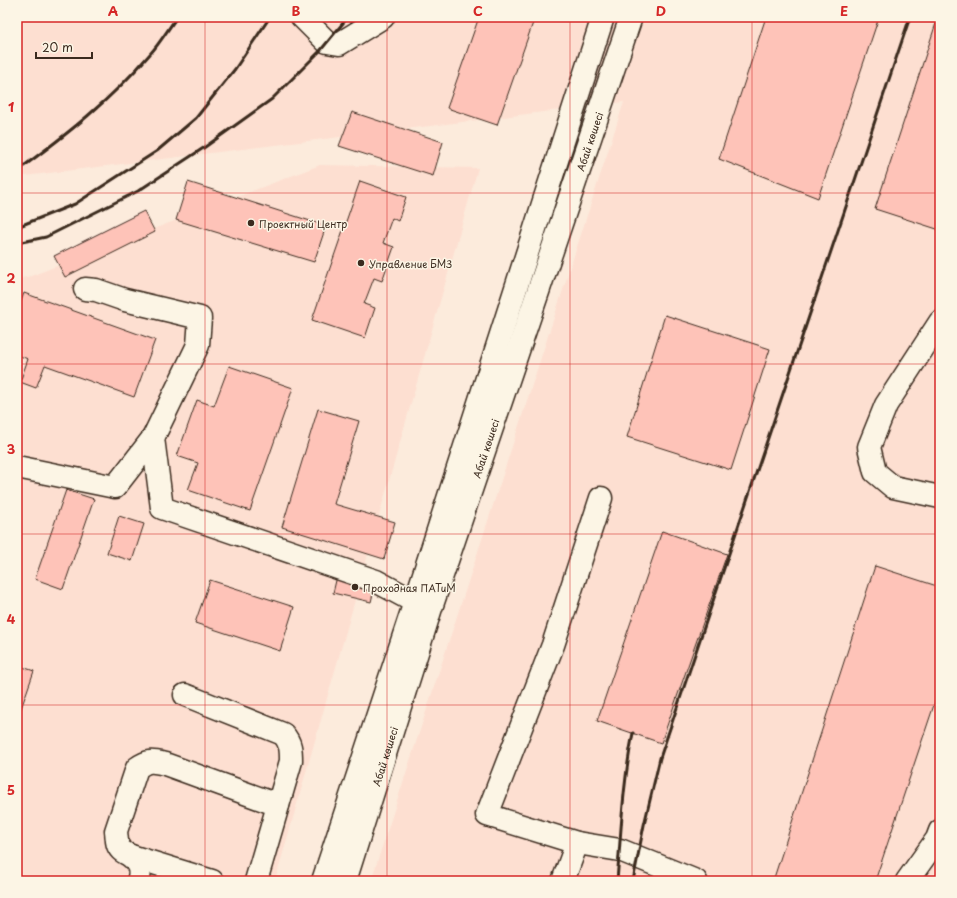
<svg xmlns="http://www.w3.org/2000/svg" width="957" height="898" font-family="'Playpen Sans',sans-serif">
  <style>
    .built { fill: #fddfd1 }
    .building { fill: #fec3b8; stroke: #3b2a1e }
    .lines { fill: none; stroke-linecap: round; stroke-linejoin: round }
    .minor-casing { stroke: #3b2a1e; stroke-width: 25 }
    .minor { stroke: #fcf5e5; stroke-width: 22 }
    .rail { stroke: #3b2a1e; stroke-width: 3 }
    .grid { fill: none; stroke: #d62828; stroke-width: 1; stroke-opacity: 0.55 }
    .poi-dot { fill: #3b2a1e; stroke: #fcf5e5; stroke-width: 1.5 }
    .labels { text-anchor: middle; dominant-baseline: central; stroke-width: 3; stroke-linejoin: round; paint-order: stroke }
    .street-label { font-size: 10px; fill: #3b2a1e; stroke: #fcf5e5 }
    .poi-label { font-size: 10px; fill: #3b2a1e; stroke: #fcf5e5; text-anchor: start }
    .neatline { fill: none; stroke: #d62828; stroke-width: 1.5 }
    .grid-label { font-size: 13px; text-anchor: middle; font-weight: bold; fill: #d62828 }
  </style>
  <rect width="100%" height="100%" fill="#fcebdc"/>
  <filter id="ink" filterUnits="userSpaceOnUse"><feTurbulence type="fractalNoise" baseFrequency=".025" numOctaves="2"/><feDisplacementMap in="SourceGraphic" scale="8" xChannelSelector="R" yChannelSelector="G"/><feConvolveMatrix kernelMatrix="1 2 1 2 8 2 1 2 1" color-interpolation-filters="sRGB"/></filter>
  <g filter="url(#ink)">
    <path class="built" d="M17,17H940V881H371L624,102L17,177Z
      M320,165L478,168L275,881H17V279L31,276Z"/>
    <path class="building" d="M479,17H535L497,125L447,108Z
      M766,17H879L818,198L719,159Z
      M938,17H940V230L875,209Z
      M352,112L443,142L433,176L339,146Z
      M360,181L406,197L398,221L392,218L383,243L394,247L382,281L374,278L364,304L375,308L365,338L312,320Z
      M188,182L326,226L314,262L176,220Z
      M144,211L155,232L65,277L54,256Z
      M24,293L155,340L134,397L45,365L36,388L20,382L28,359L17,355V312Z
      M665,315L770,349L731,470L627,437Z
      M229,366L293,388L250,511L188,490L198,463L177,456L197,400L214,406Z
      M318,409L359,421L334,504L395,522L384,559L282,527Z
      M66,490L94,499L63,589L35,579Z
      M119,516L144,524L132,561L107,553Z
      M662,531L727,554L661,743L597,721Z
      M875,566L940,587V687L875,881H773Z
      M338,572L376,581L371,602L333,593Z
      M210,580L294,607L280,651L195,623Z
      M17,665L34,671L17,720Z"/>
    <g class="lines">
      <defs>
        <g id="minor">
          <path d="M302,17L327,42L339,44L383,17"/>
          <path d="M85,289L96,290L125,300L200,318L198,345L153,438"/>
          <path d="M940,322L886,405L869,447L875,472L893,487L940,497"/>
          <path d="M17,467L115,487L153,438L162,508L376,581L415,602L428,607"/>
          <path d="M185,695L283,734C291,743 291,750 291,761L256,881"/>
          <path d="M577,843L620,850L696,881"/>
          <path d="M131,856L212,881"/>
          <path d="M138,881C142,871 139,862 129,855C127,854 123,852 121,850C116,845 117,838 116,831L137,768C148,760 152,761 165,764L278,805"/>
          <path d="M323,881L415,602L603,17"/>
          <path id="s1" d="M345,881L431,608L631,17"/>
          <path d="M563,881L577,843L487,815L553,645L601,498"/>
          <path d="M907,881L937,839L940,831"/>
        </g>
      </defs>
      <use href="#minor" class="minor-casing"/>
      <use href="#minor" class="minor"/>
      <path class="rail" d="M17,171C65,136 112,99 150,54C160,43 168,29 177,17
        M17,227L75,204L157,151L196,118L235,69L270,17
        M17,243L46,237L138,191L205,147L272,99L320,51L348,17
        M617,881C621,832 623,782 633,733
        M633,881L644,825L660,758L910,17
        M936,881L940,877"/>
    </g>
  </g>
  <path class="grid" d="M205,17V881M387,17V881M570,17V881M752,17V881M17,193H940M17,364H940M17,534H940M17,705H940"/>
  <g class="poi-dot">
    <circle cx="251" cy="223" r="4"/>
    <circle cx="361" cy="263" r="4"/>
    <circle cx="355" cy="587" r="4"/>
  </g>
  <g class="labels">
    <g class="street-label">
      <text stroke="none"><textPath href="#s1" startOffset="779">Абай көшесі</textPath></text>
      <text stroke="none"><textPath href="#s1" startOffset="455">Абай көшесі</textPath></text>
      <text stroke="none"><textPath href="#s1" startOffset="131">Абай көшесі</textPath></text>
    </g>
    <g class="poi-label">
      <text x="259" y="223">Проектный Центр</text>
      <text x="369" y="263">Управление БМЗ</text>
      <text x="363" y="587">Проходная ПАТиМ</text>
    </g>
  </g>
  <rect width="957" height="898" fill="none" stroke="#fcf5e5" stroke-width="44"/>
  <path d="M36 52v6h56v-6" fill="none" stroke="#3b2a1e" stroke-width="2"/>
  <text x="42" y="52" font-size="12" fill="#3b2a1e" stroke="#fcf5e5" stroke-width="3" paint-order="stroke">20 m</text>
  <rect x="22" y="22" width="913" height="854" class="neatline"/>
  <g class="grid-label">
    <text x="113" y="16">A</text>
    <text x="296" y="16">B</text>
    <text x="478" y="16">C</text>
    <text x="661" y="16">D</text>
    <text x="844" y="16">E</text>
    <text x="11" y="112">1</text>
    <text x="11" y="283">2</text>
    <text x="11" y="454">3</text>
    <text x="11" y="624">4</text>
    <text x="11" y="795">5</text>
  </g>
</svg>
